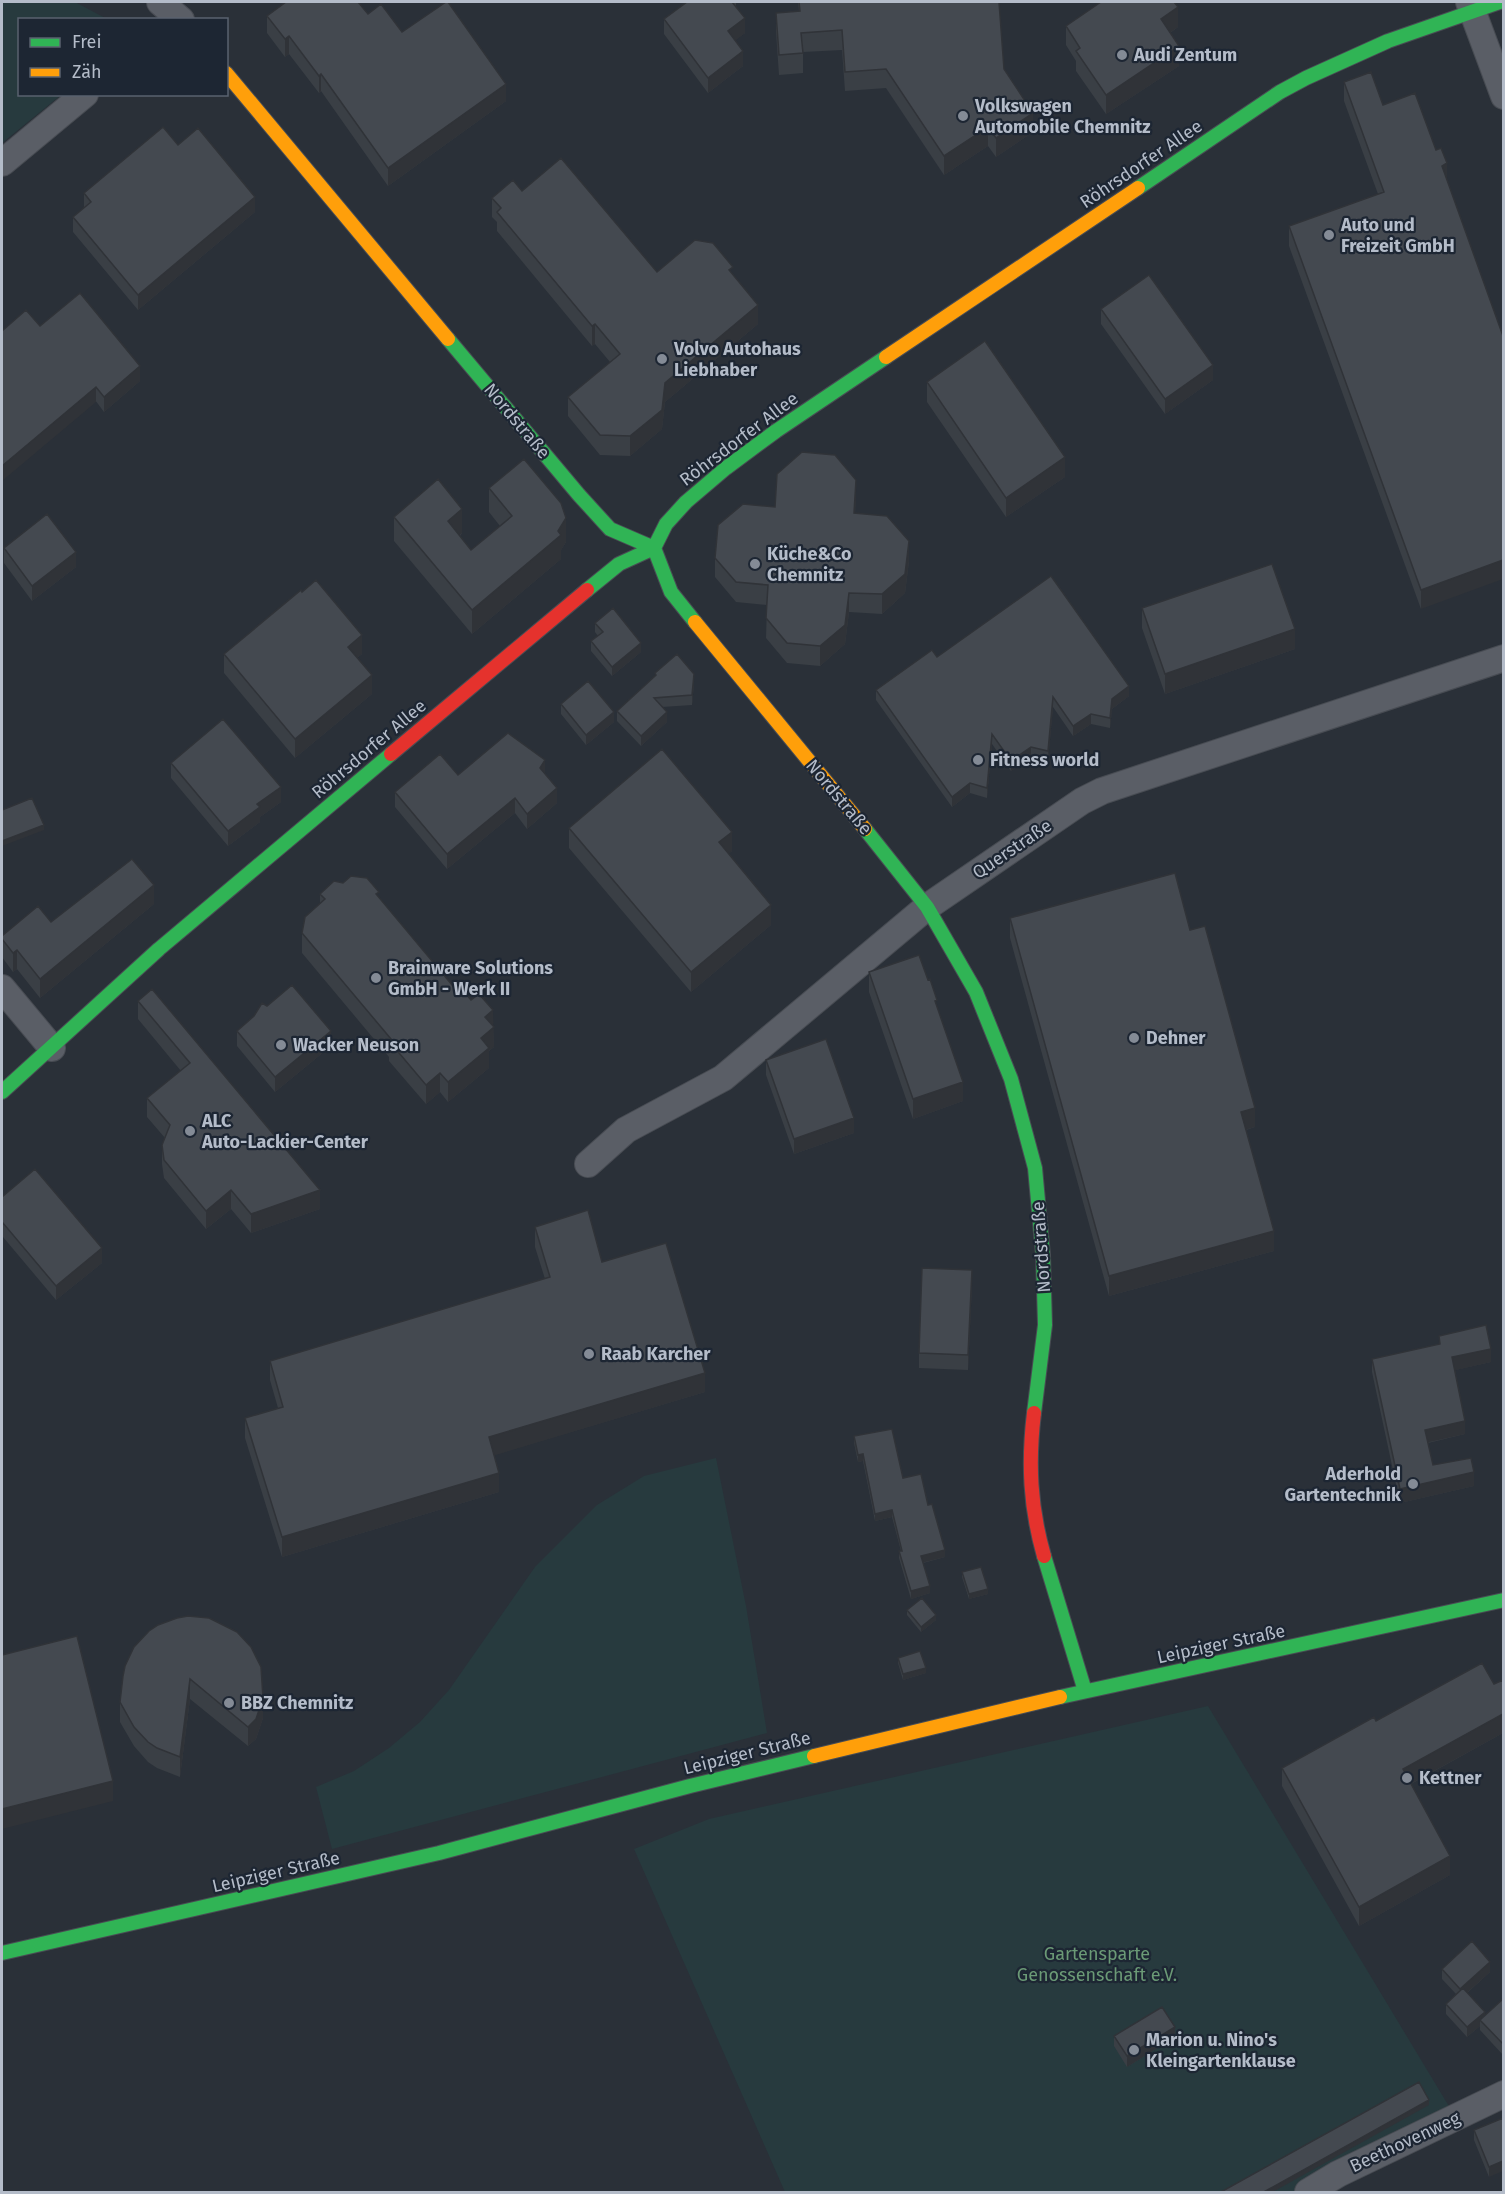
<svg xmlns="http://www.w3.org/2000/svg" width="1505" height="2194" font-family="'Fira Sans',sans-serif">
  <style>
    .green { fill: #273a3e }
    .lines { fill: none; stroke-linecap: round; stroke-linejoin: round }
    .street-casing { stroke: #484c53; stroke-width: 28 }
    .fast-casing { stroke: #484c53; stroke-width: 16 }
    .slow-casing { stroke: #484c53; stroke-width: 16 }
    .jam-casing { stroke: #484c53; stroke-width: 16 }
    .street { stroke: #5a5e66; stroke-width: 26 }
    .fast { stroke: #30b455; stroke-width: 14 }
    .slow { stroke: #ff9f0a; stroke-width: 14 }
    .jam { stroke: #e5322d; stroke-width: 14 }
    .wall { fill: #3a3f45 }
    .shaded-wall { fill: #303338 }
    .building { fill: #444950; stroke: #303338; stroke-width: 1.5 }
    .poi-dot { fill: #848b96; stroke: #1d2633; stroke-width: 2 }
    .labels { text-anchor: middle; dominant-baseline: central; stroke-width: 4.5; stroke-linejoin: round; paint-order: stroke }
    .poi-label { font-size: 18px; font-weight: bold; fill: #b4bcc9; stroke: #1d2633; text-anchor: start }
    .street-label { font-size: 18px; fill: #b4bcc9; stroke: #1d2633 }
    .park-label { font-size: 18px; fill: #6b9a76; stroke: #1d2633 }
  </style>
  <rect width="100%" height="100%" fill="#2a3038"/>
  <path class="green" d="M2,2H75L107,19L20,20V94L61,95L2,143Z
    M716,1458L746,1606L767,1733L332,1849L316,1787L354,1771L389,1748L420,1722L449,1690L535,1567L597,1505L644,1476Z
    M1208,1706L1456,2118L1308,2192H785L634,1849L709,1819Z"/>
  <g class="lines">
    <defs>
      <path id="street" d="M160,2L181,20
        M1469,2L1504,96
        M2,163L85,94
        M2,988L52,1048
        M588,1164L626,1130L723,1078L927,907L1082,801L1102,791L1504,658
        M1308,2192L1338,2174L1504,2094"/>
      <path id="fast" d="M1138,188L1280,92L1306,78L1388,41L1500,2
        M448,339L579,495L610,529L654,548L671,592L695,622
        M587,590L619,564L654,548L666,524L686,502L726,468L776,431L886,357
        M865,829L927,907L976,992L1011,1079L1035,1168L1043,1255L1045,1325L1034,1413
        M2,1092L159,949L391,754
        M1044,1556L1085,1691
        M1060,1697L1504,1600
        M2,1953L439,1853L690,1786L814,1756"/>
      <path id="slow" d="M226,73L448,339
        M886,357L1138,188
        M695,622L865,829
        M814,1756L1060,1697"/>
      <path id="jam" d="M391,754L587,590
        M1034,1413C1028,1463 1030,1507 1044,1556"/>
    </defs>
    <use href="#street" class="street-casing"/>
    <use href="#fast" class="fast-casing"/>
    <use href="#slow" class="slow-casing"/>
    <use href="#jam" class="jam-casing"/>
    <use href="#street" class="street"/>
    <use href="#fast" class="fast"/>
    <use href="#slow" class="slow"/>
    <use href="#jam" class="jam"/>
  </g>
  <path class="wall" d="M736,2V6L745,33L735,40L743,66L708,93L664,34V19Z
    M798,2H999L1004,69L1033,132L996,157L988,146L944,175L886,88L845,91L842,50L803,52V73L779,75L776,32V13L799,11Z
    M368,14L402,32L506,101L388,186L321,91L319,93L289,54L285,57L267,33V16Z
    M1066,26L1178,27L1170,33L1179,66L1106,114L1076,71V61L1066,45Z
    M1344,82L1383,105L1447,181L1421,609L1289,246V226L1378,194L1344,101Z
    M178,145L255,212L138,310L73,232V217L84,208V193Z
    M522,191L657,272L733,274L758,324L665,402L662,429L630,456L600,455L568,416V397L610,362L595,344L592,346L497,231V222L492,217V198Z
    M1101,309L1213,380L1165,414L1101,324Z
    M40,326L140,381L104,412Z
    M927,382L1065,477L1006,517L927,402Z
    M489,488L566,542L561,550V559L472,634L394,541V517L462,533L460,536L471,550L500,526L489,512Z
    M856,499L855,513L909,561L905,593L882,614L849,612L845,644L820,666L787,663L766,638L767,605L736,602L715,577V558L775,507Z
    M4,548L76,567L32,601L4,563Z
    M1142,608L1295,649L1165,694L1142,628Z
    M595,623L641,652L612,676L591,651V641L598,636L595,632Z
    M224,654H362L357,658L372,694L295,758L224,673Z
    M937,657L1129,696L1112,709L1110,728L1091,724L1073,736L1053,707L1048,761L1031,757L1011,771L992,744L987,798L970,793L952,807L876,700V690Z
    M655,673L694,684L692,705L662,707L667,722L641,746L617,721V711L655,676Z
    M561,704L614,722L586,745L561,714Z
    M171,763L281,802L260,817V822L228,846L171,778Z
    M458,775H545L557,803L527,829L515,813L447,869L395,807V792Z
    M569,828L732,851L728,854L771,925L691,992L569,848Z
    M320,894L379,898L453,986L493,1026L494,1047L489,1051V1068L448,1102L440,1092L426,1104L389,1061V1057L302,953V933L320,904Z
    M154,904L40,998L17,969L13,972L2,957V936L51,922Z
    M1010,918L1190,930L1255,1127L1246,1130L1274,1251L1109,1296L1010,938Z
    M869,972L937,1007L963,1101L913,1119L869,992Z
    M138,1001L320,1209L251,1233L231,1209L206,1229L164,1178L162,1164V1145L165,1138L147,1117V1098L181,1071L138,1019Z
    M254,1016L331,1046L275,1092L237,1046V1031Z
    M766,1060L854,1133L794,1154L766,1075Z
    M2,1197L102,1263L56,1300L3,1237L2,1238Z
    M535,1227L602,1262L705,1392L494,1455L499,1492L282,1557L245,1438V1418L278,1408L270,1380V1361L545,1279L535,1247Z
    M972,1285L968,1370L919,1368V1353Z
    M1439,1336L1491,1362L1455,1370L1465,1434L1428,1443L1433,1465L1474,1486L1400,1503L1372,1372V1359L1439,1344Z
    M854,1436L903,1478L928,1505L945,1557L923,1563L930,1593L911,1599L899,1558V1551H901L892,1517L875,1521L863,1461L858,1462L854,1443Z
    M962,1572L988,1594L969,1599L962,1577Z
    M907,1610L936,1620L921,1632L907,1615Z
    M158,1625L263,1718L256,1739L248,1746L190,1699L180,1777L157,1768L148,1762L134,1746L120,1722V1702Z
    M898,1658L926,1673L903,1680L898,1663Z
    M1376,1721L1503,1733L1411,1784L1450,1875L1359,1926L1282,1786V1768Z
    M1442,1969L1490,1972L1467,1993L1485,2016L1503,1999V2055L1480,2030V2026L1467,2037L1446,2014V2004L1456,1994L1442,1979Z
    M1114,2036L1175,2037L1127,2067L1114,2046Z
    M1503,2118L1489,2177L1474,2140V2130Z"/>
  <path class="shaded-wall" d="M1178,7V27L1161,39V19Z
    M745,18V33L728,46V31Z
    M289,36V54L285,57V39Z
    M1179,46V66L1106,114V95Z
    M743,51V66L708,93V78Z
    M321,74V91L319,93V76Z
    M506,84V101L388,186V168Z
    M1033,113V132L996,157V138Z
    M988,127V146L944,175V156Z
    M1447,163V183L1442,166Z
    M255,197V212L138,310V295Z
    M758,305V324L665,402L662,429L630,456V436L665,383Z
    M595,324V344L592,346V326Z
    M1213,365V380L1165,414V399Z
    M140,366V381L104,412V397Z
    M96,387V402L2,481V466Z
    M1065,457V477L1006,517V498Z
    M856,480V499L854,533V513Z
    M462,509V533L448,546V521Z
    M566,518V542L561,550V559L472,634V610L558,531Z
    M909,541V561L905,593L882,614V594Z
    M76,552V567L32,601V586Z
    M1503,560V579L1421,609V590Z
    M849,593V612L845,644L820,666V646Z
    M1295,629V649L1165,694V674Z
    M362,635V654L348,665V647Z
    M641,643V652L612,676V667Z
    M694,674V684L692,705V695Z
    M372,675V694L295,758V739Z
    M1129,686V696L1112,709L1110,728V718L1112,699Z
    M1053,697V707L1048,761V751Z
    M614,712V722L586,745V735Z
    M667,712V722L641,746V736Z
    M1091,714V724L1073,736V726Z
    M992,734V744L987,798V788Z
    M1031,747V757L1011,771V761Z
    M545,760V775L540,768Z
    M970,783V793L952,807V797Z
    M281,787V802L260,817V822L228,846V831L257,804Z
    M557,788V803L527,829V814Z
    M515,798V813L447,869V854Z
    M44,825V830L2,846V841Z
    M732,832V851L719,862V842Z
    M154,885V904L40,998V979Z
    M771,905V925L691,992V972Z
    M17,950V969L13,972V953Z
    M493,1010L494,1047L489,1051V1068L448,1102V1082L481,1038L485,1017Z
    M331,1031V1046L275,1092V1077Z
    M440,1073V1092L426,1104V1085Z
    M963,1082V1101L913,1119V1099Z
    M1255,1108V1127L1241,1131V1112Z
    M854,1118V1133L794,1154V1139Z
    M231,1190V1209L206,1229V1211Z
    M320,1190V1209L251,1233V1214Z
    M3,1223V1237L2,1238V1224Z
    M1274,1231V1251L1109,1296V1276Z
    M102,1248V1263L56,1300V1286Z
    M972,1270V1285L968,1370V1355Z
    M1491,1349V1362L1452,1371V1357Z
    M705,1373V1392L489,1457V1437Z
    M1465,1421V1434L1425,1443V1430Z
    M863,1454V1461L858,1462V1455Z
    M1474,1472V1486L1400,1503V1489Z
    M499,1473V1492L282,1557V1537Z
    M892,1510V1517L875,1521V1514Z
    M945,1550V1557L921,1563V1556Z
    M930,1586V1593L911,1599V1591Z
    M988,1589V1594L969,1599V1594Z
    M936,1615V1620L921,1632V1627Z
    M926,1668V1673L903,1680V1674Z
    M190,1679V1699L180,1777V1757Z
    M263,1698V1718L256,1739L248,1746V1727Z
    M1503,1714V1733L1403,1788V1769Z
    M113,1781V1801L2,1829V1809Z
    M1450,1856V1875L1359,1926V1907Z
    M1490,1962V1972L1460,1999V1989Z
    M1485,2012V2022L1480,2020V2026L1467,2037V2027Z
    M1175,2027V2037L1127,2067V2056Z
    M1429,2100V2105L1271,2193H1262Z
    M1503,2161V2171L1489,2177V2167Z"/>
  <path class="building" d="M286,2H358L368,14L381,4L402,32L446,2H448L506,84L388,168L321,74L319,76L289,36L285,39L267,16Z
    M687,2H732L745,18L728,31L743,51L708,78L664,19Z
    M799,2H999L1004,69L1033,113L996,138L988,127L944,156L886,69L845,72L842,30L801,33L803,53L779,55L776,13L800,11Z
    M1101,2H1174L1178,7L1161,19L1179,46L1106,95L1076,51L1080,48L1066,26Z
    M1371,72L1383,105L1415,93L1436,150L1441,148L1447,163L1442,166L1503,336V560L1421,590L1289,226L1384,192L1344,82Z
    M163,127L178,145L198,128L255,197L138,295L73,217L91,202L84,193Z
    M561,158L657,272L695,240L713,243L733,267L729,270L758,305L665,383L662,410L630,436L600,435L568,397L620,354L595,324L592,326L497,212L501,208L492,198L513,180L522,191Z
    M1149,275L1213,365L1165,399L1101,309Z
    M80,293L140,366L104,397L96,387L2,466V331L26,310L40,326Z
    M985,341L1065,457L1006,498L927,382Z
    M802,452L835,455L856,480L854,513L887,516L909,541L905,574L882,594L849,593L845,625L820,646L787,643L766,618L768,585L736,582L715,558L718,525L743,504L775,507L777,474Z
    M524,459L561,503L566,518L558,531L561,535L472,610L394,517L438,479L462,509L448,521L471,550L512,516L489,488Z
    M47,514L76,552L32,586L4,548Z
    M1272,564L1295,629L1165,674L1142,608Z
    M1051,576L1129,686L1112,699L1110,718L1091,714L1073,726L1053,697L1048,751L1031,747L1011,761L992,734L987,788L970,783L952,797L876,690L932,650L937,657Z
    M316,580L362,635L348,647L372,675L295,739L224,654L301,590L302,592Z
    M613,608L641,643L612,667L591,641L603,632L595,623Z
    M677,654L694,674L692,695L654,698L667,712L641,736L617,711L656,675L655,673Z
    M588,681L614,712L586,735L561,704Z
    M223,719L281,787L257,804L260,807L228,831L171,763Z
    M508,733L545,760L540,768L557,788L527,814L515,798L447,854L395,792L440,754L458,775Z
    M662,749L732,832L719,842L771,905L691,972L569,828Z
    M32,798L44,825L2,841V810Z
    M132,859L154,885L40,979L17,950L13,953L2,939V936L38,906L51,922Z
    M1175,873L1190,930L1205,926L1255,1108L1241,1112L1274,1231L1109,1276L1010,918Z
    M351,876L367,878L379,892L376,894L453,986L457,984L471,1000L479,994L493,1010L485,1017L494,1027L481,1038L489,1048L448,1082L440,1073L426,1085L389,1041L391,1039L302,933L305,917L325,899L320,894L334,881L343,883Z
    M919,955L928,980L930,979L937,1000L935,1001L963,1082L913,1099L869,972Z
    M292,985L331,1031L275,1077L237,1031L254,1016L262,1003L267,1006Z
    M152,989L320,1190L251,1214L231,1190L206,1211L164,1160L162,1145L170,1125L147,1098L190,1063L138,1001Z
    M826,1039L854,1118L794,1139L766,1060Z
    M35,1169L102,1248L56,1286L3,1223L2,1224V1197Z
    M588,1210L602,1262L666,1243L705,1373L489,1437L499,1473L282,1537L245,1418L283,1407L270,1361L550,1277L535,1227Z
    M922,1268L972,1270L968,1355L919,1353Z
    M1486,1325L1491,1349L1452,1357L1465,1421L1425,1430L1433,1465L1471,1458L1474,1472L1400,1489L1372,1359L1440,1344L1439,1336Z
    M892,1429L903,1478L921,1474L928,1505L932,1504L945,1550L921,1556L930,1586L911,1591L899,1551H902L892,1510L875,1514L863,1454L858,1455L854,1436Z
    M981,1567L988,1589L969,1594L962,1572Z
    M922,1598L936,1615L921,1627L907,1610Z
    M188,1616L209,1618L237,1632L251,1647L261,1667L263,1698L256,1719L248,1727L190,1679L180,1757L157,1748L148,1742L134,1727L120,1702L123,1676L125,1666L134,1647L149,1631L158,1625L177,1618Z
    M77,1636L113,1781L2,1809V1655Z
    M920,1651L926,1668L903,1674L898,1658Z
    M1482,1663L1494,1684L1503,1680V1714L1403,1769L1450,1856L1359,1907L1282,1768L1374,1717L1376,1721Z
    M1472,1941L1490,1962L1460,1989L1442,1969Z
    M1463,1988L1485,2012L1467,2027L1446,2004Z
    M1503,1999V2044L1480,2020Z
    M1162,2007L1175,2027L1127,2056L1114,2036Z
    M1419,2082L1429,2100L1262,2193H1219Z
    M1503,2118V2161L1489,2167L1474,2130Z"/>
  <g class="poi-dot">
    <circle cx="1122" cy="55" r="6"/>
    <circle cx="963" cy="116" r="6"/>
    <circle cx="1329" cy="235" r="6"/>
    <circle cx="662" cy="359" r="6"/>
    <circle cx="755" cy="564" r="6"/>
    <circle cx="978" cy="760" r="6"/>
    <circle cx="376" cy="978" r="6"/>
    <circle cx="1134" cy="1038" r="6"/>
    <circle cx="281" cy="1045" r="6"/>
    <circle cx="190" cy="1131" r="6"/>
    <circle cx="589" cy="1354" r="6"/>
    <circle cx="1413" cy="1484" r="6"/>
    <circle cx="229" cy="1703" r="6"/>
    <circle cx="1407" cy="1778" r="6"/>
    <circle cx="1134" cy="2050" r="6"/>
  </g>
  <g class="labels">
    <g class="poi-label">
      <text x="1134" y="55">Audi Zentum</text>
      <text x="975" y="106">Volkswagen<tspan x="975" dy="21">Automobile Chemnitz</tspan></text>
      <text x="1341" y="225">Auto und<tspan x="1341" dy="21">Freizeit GmbH</tspan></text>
      <text x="674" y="349">Volvo Autohaus<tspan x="674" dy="21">Liebhaber</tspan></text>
      <text x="767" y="554">Küche&amp;Co<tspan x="767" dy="21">Chemnitz</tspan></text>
      <text x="990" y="760">Fitness world</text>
      <text x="388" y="968">Brainware Solutions<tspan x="388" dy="21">GmbH - Werk II</tspan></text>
      <text x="1146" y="1038">Dehner</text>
      <text x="293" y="1045">Wacker Neuson</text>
      <text x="202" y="1121">ALC<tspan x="202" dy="21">Auto-Lackier-Center</tspan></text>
      <text x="601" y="1354">Raab Karcher</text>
      <text x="1401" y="1474" text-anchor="end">Aderhold<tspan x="1401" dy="21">Gartentechnik</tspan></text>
      <text x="241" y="1703">BBZ Chemnitz</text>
      <text x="1419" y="1778">Kettner</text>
      <text x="1146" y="2040">Marion u. Nino's<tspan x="1146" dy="21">Kleingartenklause</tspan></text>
    </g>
    <g class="street-label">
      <text transform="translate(1141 164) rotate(-34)">Röhrsdorfer Allee</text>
      <text transform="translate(517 421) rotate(50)">Nordstraße</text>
      <text transform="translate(739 439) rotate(-37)">Röhrsdorfer Allee</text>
      <text transform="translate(369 749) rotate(-40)">Röhrsdorfer Allee</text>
      <text transform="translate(839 797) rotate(50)">Nordstraße</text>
      <text transform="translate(1012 849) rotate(-34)">Querstraße</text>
      <text transform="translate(1041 1247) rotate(-94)">Nordstraße</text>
      <text transform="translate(1221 1644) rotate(-12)">Leipziger Straße</text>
      <text transform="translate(747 1753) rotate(-14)">Leipziger Straße</text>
      <text transform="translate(276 1872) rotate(-13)">Leipziger Straße</text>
      <text transform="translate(1405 2142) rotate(-25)">Beethovenweg</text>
    </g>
    <g class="park-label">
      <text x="1097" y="1954">Gartensparte<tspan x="1097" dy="21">Genossenschaft e.V.</tspan></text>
    </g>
  </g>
  <rect width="1505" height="2194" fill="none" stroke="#b4bcc9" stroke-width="6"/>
  <rect x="18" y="18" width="210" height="78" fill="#1d2633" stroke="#59626f" stroke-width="1.5"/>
  <rect x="30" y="38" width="30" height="9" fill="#30b455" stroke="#59626f" stroke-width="1.5"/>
  <text x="72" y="48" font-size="18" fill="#b4bcc9">Frei</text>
  <rect x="30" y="68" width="30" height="9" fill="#ff9f0a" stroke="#59626f" stroke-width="1.5"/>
  <text x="72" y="78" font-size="18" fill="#b4bcc9">Zäh</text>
</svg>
